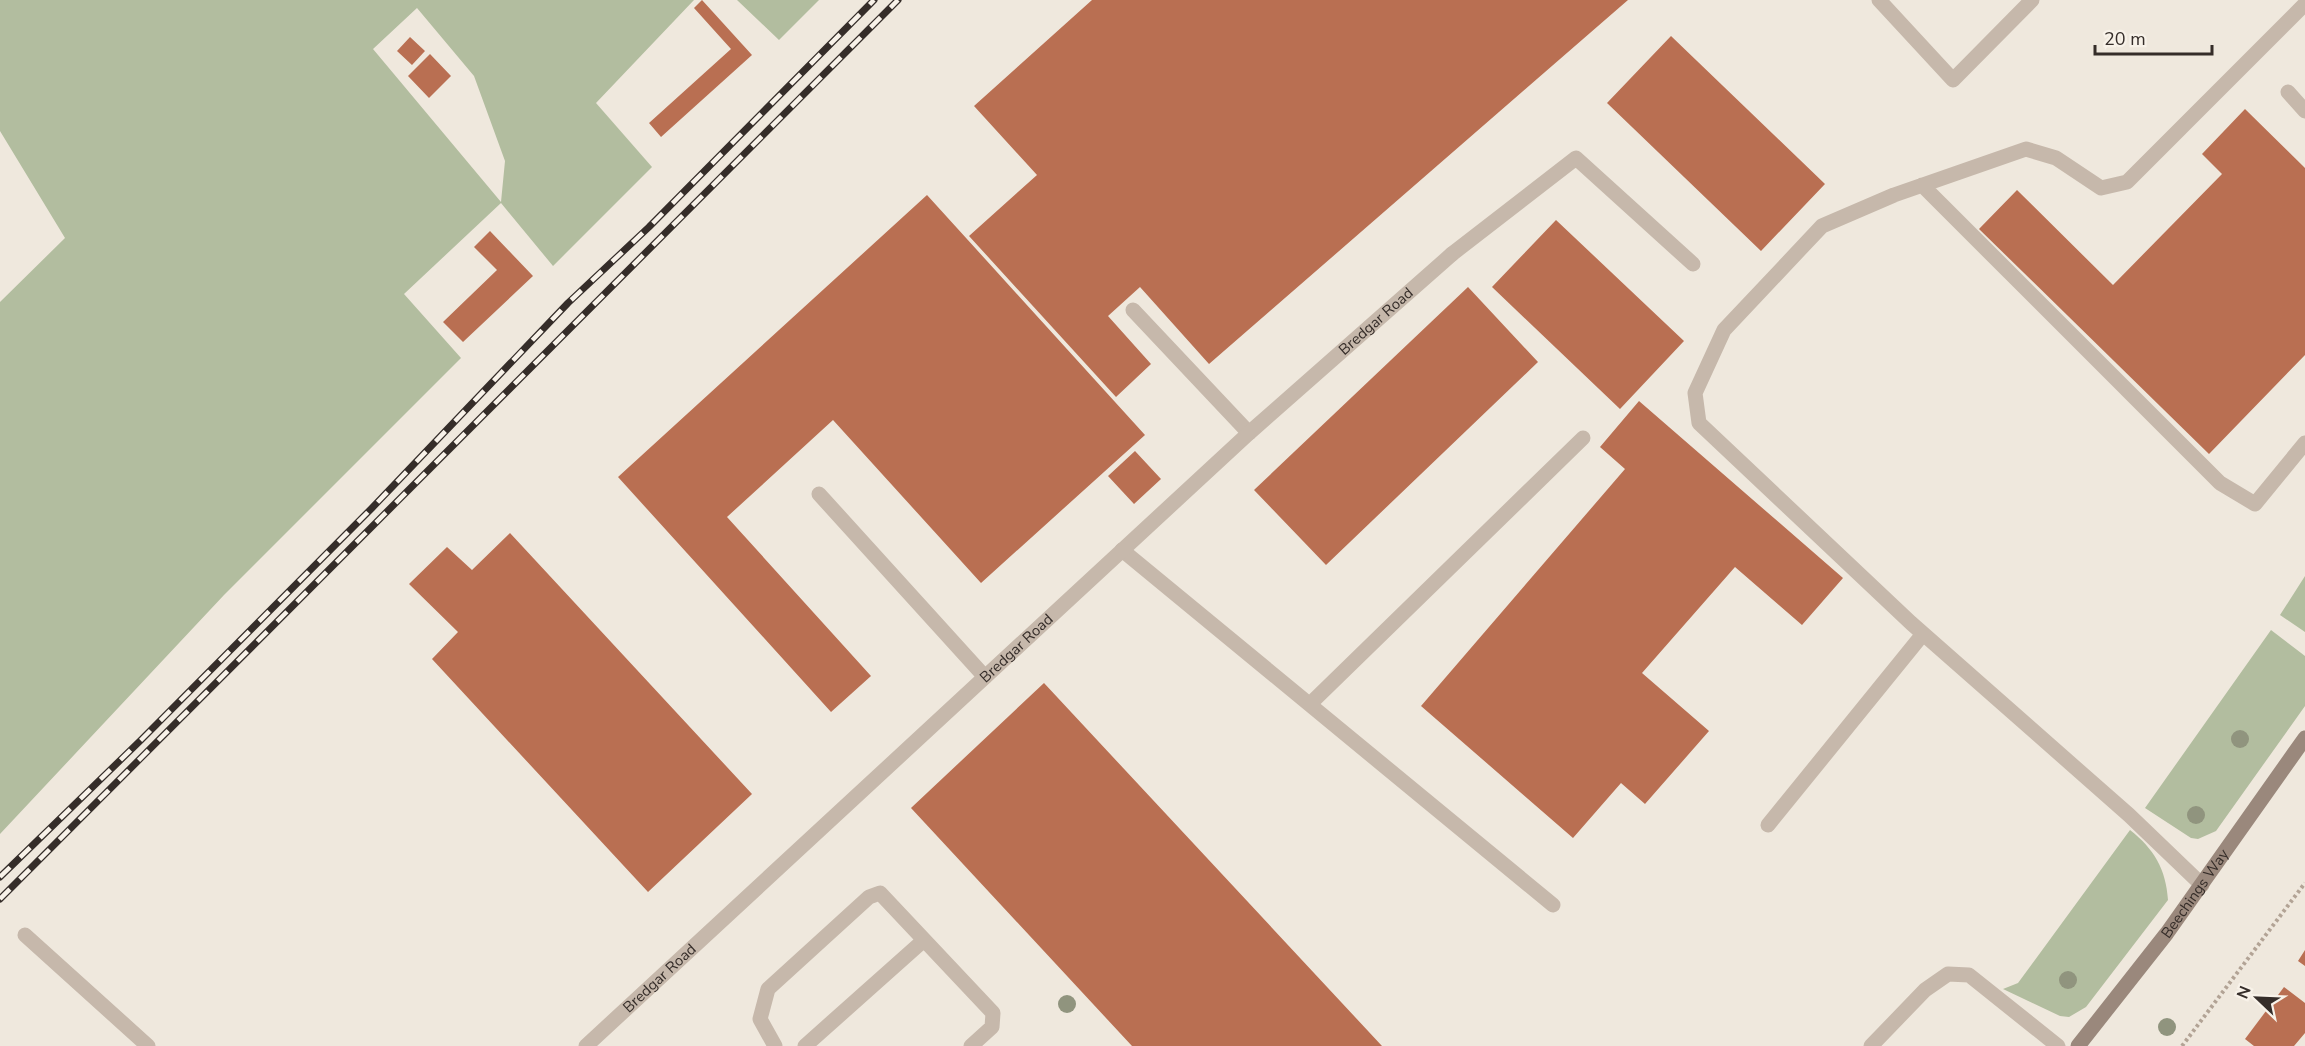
<svg xmlns="http://www.w3.org/2000/svg" width="2305" height="1046" font-family="'Nunito Sans',sans-serif">
  <style>
    .green { fill: #b2bd9f; fill-rule: evenodd }
    .building { fill: #b96f52 }
    .lines { fill: none; stroke-linecap: round; stroke-linejoin: round }
    .path { stroke: #b2a395; stroke-width: 4; stroke-dasharray: 3 3; stroke-linecap: butt }
    .lane { stroke: #c6b8ab; stroke-width: 15 }
    .street { stroke: #c6b8ab; stroke-width: 15 }
    .secondary { stroke: #9a887c; stroke-width: 15 }
    .rail-casing { stroke: #352d29; stroke-width: 7 }
    .rail { stroke: #f8f2e9; stroke-width: 4.5; stroke-dasharray: 14; stroke-linecap: butt }
    .tree { fill: #90947e }
    .labels { text-anchor: middle; dominant-baseline: central; stroke-width: 4.5; stroke-linejoin: round; paint-order: stroke }
    .street-label { font-size: 15px; fill: #352d29; stroke: #f8f2e9 }
  </style>
  <rect width="100%" height="100%" fill="#efe8dd"/>
  <path class="green" d="M0,0H694L596,103L652,167L553,266L501,203L404,294L461,358L224,595L0,834V302L65,238L0,131ZM417,8L474,76L505,161L501,202L373,49Z
    M737,0H819L779,40Z
    M2305,576V632L2280,615Z
    M2271,630L2305,656V706L2216,831L2198,839L2191,838L2145,808Z
    M2130,830C2154,849 2166,869 2168,900L2086,1007L2069,1017L2060,1016L2003,989L2018,983Z"/>
  <path class="building" d="M702,0L752,55L661,137L649,123L731,49L694,8Z
    M1092,0H1628L1209,364L1140,287L1108,316L1151,364L1116,397L969,236L1037,175L974,106Z
    M1671,36L1825,184L1761,251L1607,103Z
    M410,37L425,51L412,65L397,51Z
    M430,54L451,76L429,98L408,76Z
    M2245,109L2305,168V355L2209,454L1979,229L2017,190L2113,285L2222,174L2202,154Z
    M927,195L1145,435L981,583L833,420L727,517L871,676L831,712L618,477Z
    M1556,220L1684,341L1620,409L1492,287Z
    M490,231L533,276L463,342L443,322L497,270L474,247Z
    M1468,287L1538,362L1326,565L1254,490Z
    M1639,401L1843,578L1802,625L1735,567L1642,673L1709,731L1645,804L1621,783L1573,838L1421,706L1625,469L1600,447Z
    M1135,451L1161,479L1134,504L1108,476Z
    M510,533L752,794L648,892L432,659L458,632L409,584L447,547L472,570Z
    M1044,683L1382,1046H1132L911,808Z
    M2305,950V966L2298,961Z
    M2284,987L2305,1003V1033L2294,1046H2254L2245,1039Z"/>
  <g class="lines">
    <path class="path" d="M2182,1046L2305,883"/>
    <path class="lane" d="M1879,0L1953,80L2032,0
      M2288,92L2305,111
      M1922,185L2220,483L2255,504L2305,443
      M1452,254L1576,158L1693,264
      M1133,310L1249,433
      M819,494L985,677
      M1122,550L1553,905
      M1310,704L1583,438
      M1768,825L1923,634
      M2202,885L2129,815L1911,623L1699,423L1695,393L1724,330L1822,226L1894,195L2026,149L2056,158L2101,188L2127,182L2305,4
      M775,1046L760,1019L768,989L869,897L880,893L993,1013L992,1027L971,1046
      M805,1046L924,940
      M1871,1046L1925,990L1948,974L1969,975L2058,1046"/>
    <g class="street">
      <path d="M25,935L148,1046"/>
      <path id="s1" d="M586,1046L1249,433L1452,254"/>
    </g>
    <path class="secondary" id="s2" d="M2078,1046L2167,933L2305,738"/>
    <defs>
      <path id="rail" d="M0,877L141,740L372,508L568,303L649,227L874,0
        M0,899L898,0"/>
    </defs>
    <use href="#rail" class="rail-casing"/>
    <use href="#rail" class="rail"/>
  </g>
  <g class="tree">
    <circle cx="2240" cy="739" r="9"/>
    <circle cx="2196" cy="815" r="9"/>
    <circle cx="2068" cy="980" r="9"/>
    <circle cx="1067" cy="1004" r="9"/>
    <circle cx="2167" cy="1027" r="9"/>
  </g>
  <g class="labels">
    <g class="street-label">
      <text stroke="none"><textPath href="#s1" startOffset="1072">Bredgar Road</textPath></text>
      <text stroke="none"><textPath href="#s1" startOffset="586">Bredgar Road</textPath></text>
      <text stroke="none"><textPath href="#s2" startOffset="192">Beechings Way</textPath></text>
      <text stroke="none"><textPath href="#s1" startOffset="100">Bredgar Road</textPath></text>
    </g>
  </g>
  <g transform="translate(2257 998) rotate(293)" stroke="#f8f2e9" stroke-width="4.5" paint-order="stroke">
  <path d="M0-4.5L10 22L0 15L-10 22Z" fill="#352d29"/>
  <text y="-9" font-size="16" font-weight="bold" text-anchor="middle" fill="#352d29">N</text>
  </g>
  <path d="M2095 45v9h117v-9" fill="none" stroke="#352d29" stroke-width="3"/>
  <text x="2104" y="45" font-size="18" fill="#352d29" stroke="#f8f2e9" stroke-width="4.5" paint-order="stroke">20 m</text>
</svg>
